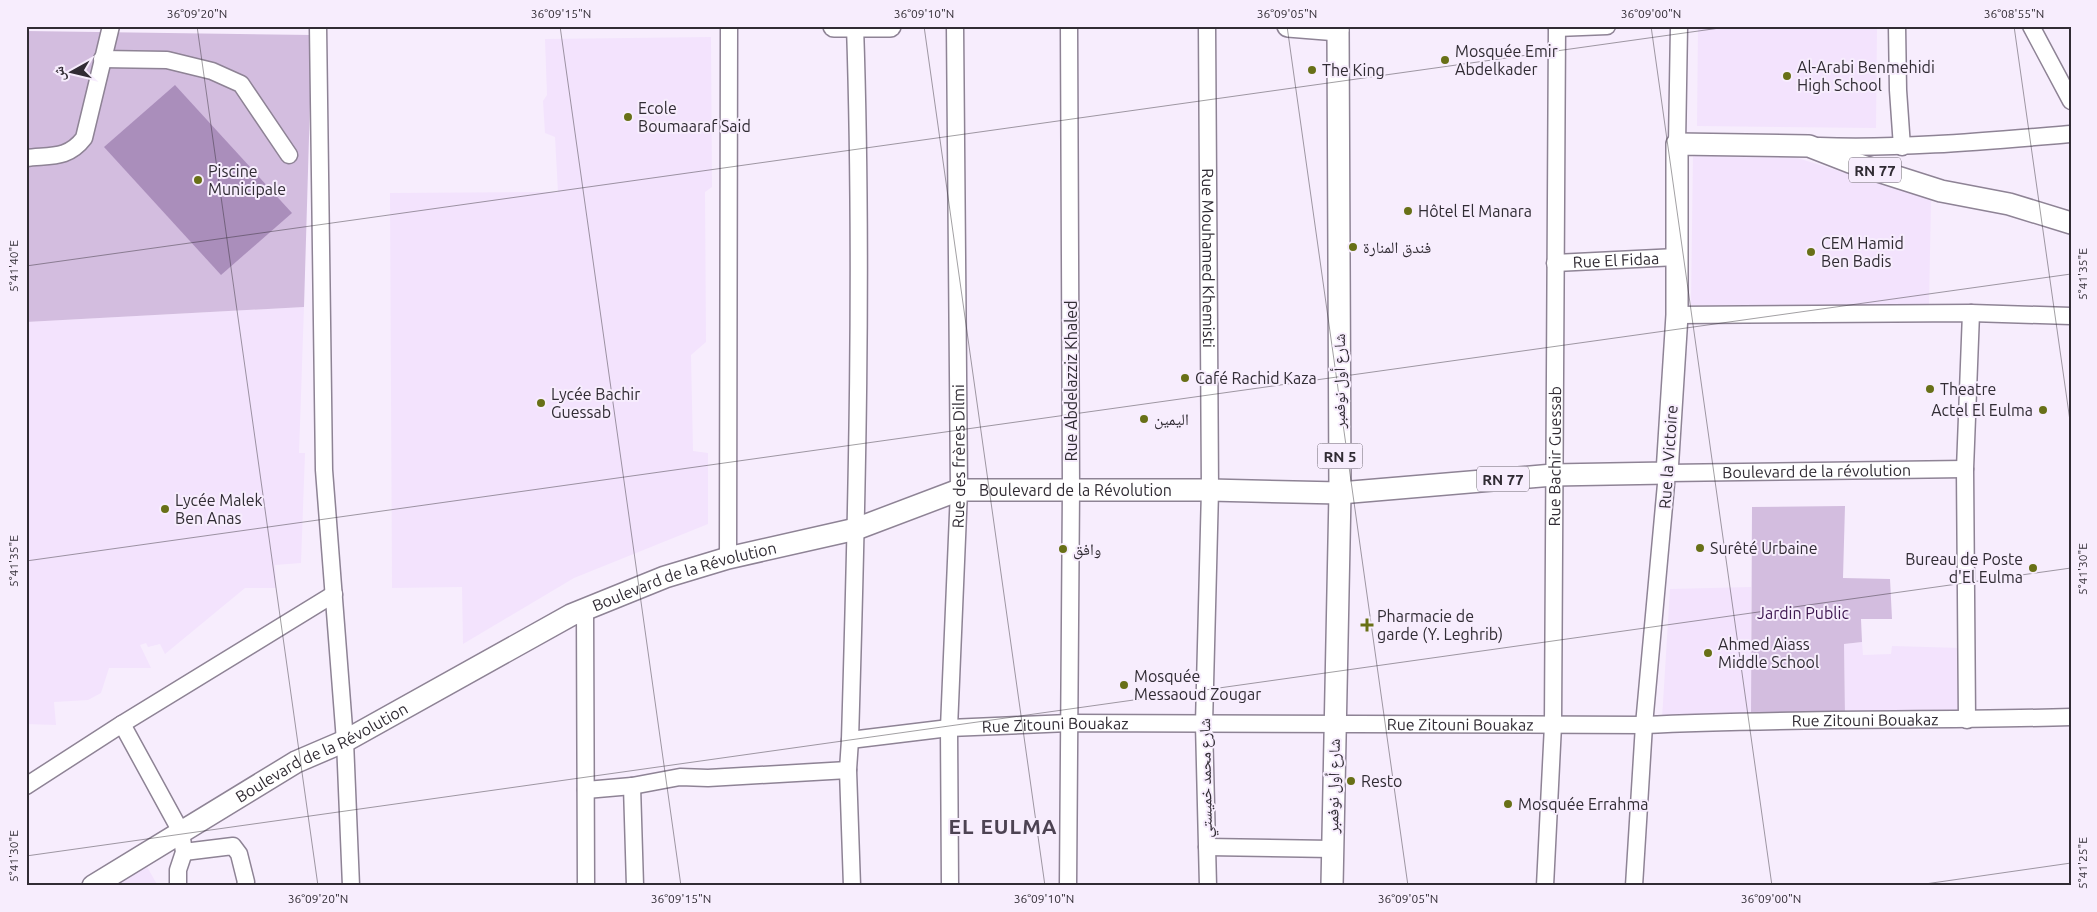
<svg xmlns="http://www.w3.org/2000/svg" width="2097" height="912" font-family="Ubuntu,'Noto Naskh Arabic',sans-serif">
  <style>
    .built { fill: #f3e3fd }
    .green { fill: #d3bddf }
    .water { fill: #aa8ebb }
    .lines { fill: none; stroke-linecap: round; stroke-linejoin: round }
    .minor-casing { stroke: #8e8395; stroke-width: 19 }
    .major-casing { stroke: #8e8395; stroke-width: 24 }
    .minor { stroke: #fff; stroke-width: 16 }
    .major { stroke: #fff; stroke-width: 21 }
    .ticks { fill: none; stroke: #312c34; stroke-width: 1; stroke-opacity: 0.45 }
    .poi-dot { fill: #687017; stroke: #f7edfd; stroke-width: 2 }
    .labels { text-anchor: middle; dominant-baseline: central; stroke-width: 4; stroke-linejoin: round; paint-order: stroke }
    .shield { fill: #f7edfd; stroke: #6c6670; stroke-width: 1 }
    .shield-label { font-size: 15px; font-weight: bold; fill: #312c34 }
    .poi-label { font-size: 16px; fill: #312c34; stroke: #f7edfd; text-anchor: start }
    .street-label { font-size: 16px; fill: #312c34; stroke: #f7edfd }
    .park-label { font-size: 16px; fill: #3d174f; stroke: #f7edfd }
    .district-label { font-size: 21px; font-weight: bold; letter-spacing: 1px; fill: #4d4353; stroke: #f7edfd }
    .neatline { fill: none; stroke: #312c34; stroke-width: 2 }
    .ticks-label { font-size: 12px; text-anchor: middle; fill: #312c34 }
  </style>
  <rect width="100%" height="100%" fill="#f7edfd"/>
  <path class="built" d="M1698,26H1877L1876,128L1697,126Z
    M711,37L712,187L705,192L706,342L691,355L693,451L708,453V524L574,578L463,644L462,587L392,588L390,193L558,192L555,137L545,133L543,101L547,95L545,39Z
    M1693,154H1785L1931,200L1929,305H1691Z
    M304,307L299,453H305L301,563L275,565L276,588H245L165,654L160,644L148,647L146,643L140,645L151,668H109L101,693L88,700L54,702L56,725L26,724V322Z
    M1751,587V717L1662,719L1670,589Z
    M1862,642L1863,655L1891,654L1892,646L1961,648L1963,714L1845,716L1844,644Z
    M146,865L158,886H111Z"/>
  <path class="green" d="M26,31L312,35L304,307L26,322Z
    M1845,506L1843,578L1890,579L1892,619H1861L1862,642L1844,644L1845,716L1751,717L1752,507Z"/>
  <path class="water" d="M175,85L292,213L221,275L104,147Z"/>
  <g class="lines">
    <defs>
      <g id="minor">
        <path d="M318,26L324,470L345,741L351,886"/>
        <path id="s1" d="M1207,26L1210,490L1204,724L1208,886"/>
        <path d="M1897,26L1898,90L1902,147"/>
        <path d="M2031,26L2071,101"/>
        <path d="M1557,28L1607,26"/>
        <path d="M102,59L167,60L212,71L241,84L289,155"/>
        <path d="M1677,144L1679,26"/>
        <path d="M1819,146C1903,149 1987,141 2071,134"/>
        <path d="M26,158C51,155 68,159 84,138L111,26"/>
        <path id="s2" d="M1555,263L1677,257"/>
        <path d="M1677,315L1971,313L2071,316"/>
        <path d="M728,558L729,26"/>
        <path d="M585,609L586,886"/>
        <path d="M1967,720L1965,469L1971,313"/>
        <path d="M122,724L181,832L184,852L178,870V886"/>
        <path id="s3" d="M850,740L949,728L1069,723L1644,725C1786,718 1929,721 2071,717"/>
        <path d="M26,786L122,724L334,594"/>
        <path d="M632,786L635,886"/>
        <path d="M586,790L632,786L680,777L708,778L848,770"/>
        <path d="M1207,847L1332,849"/>
        <path d="M184,852L233,846L239,854L246,882L245,886"/>
        <path d="M852,886L848,770L850,740C857,502 863,264 855,26"/>
        <path id="s4" d="M950,886L949,728L959,490L955,26"/>
        <path d="M1068,886L1071,489L1069,26"/>
        <path id="s5" d="M1545,886L1553,725L1557,26"/>
        <path id="s6" d="M1634,886L1644,725L1667,473L1965,469"/>
      </g>
      <g id="major">
        <path d="M834,26H890"/>
        <path d="M1288,26L1338,30"/>
        <path id="s7" d="M93,886L296,762L345,741L571,615L665,577L728,558L856,529L959,490H1210L1340,493L1553,475L1667,473L1677,315V144L1809,146L1850,162L1941,191L2009,204L2071,223"/>
        <path d="M1332,886L1340,493L1338,26"/>
      </g>
    </defs>
    <use href="#minor" class="minor-casing"/>
    <use href="#major" class="major-casing"/>
    <use href="#minor" class="minor"/>
    <use href="#major" class="major"/>
  </g>
  <path class="ticks" d="M197,26L318,886M560,26L681,886M924,26L1045,886M1287,26L1408,886M1651,26L1772,886M2014,26L2071,428M26,266L1734,26M26,561L2071,274M26,856L2071,568M1911,886L2071,863"/>
  <g class="poi-dot">
    <circle cx="1445" cy="60" r="5"/>
    <circle cx="1312" cy="70" r="5"/>
    <circle cx="1787" cy="76" r="5"/>
    <circle cx="628" cy="117" r="5"/>
    <circle cx="198" cy="180" r="5"/>
    <circle cx="1408" cy="211" r="5"/>
    <circle cx="1353" cy="247" r="5"/>
    <circle cx="1811" cy="252" r="5"/>
    <circle cx="1185" cy="378" r="5"/>
    <circle cx="1930" cy="389" r="5"/>
    <circle cx="541" cy="403" r="5"/>
    <circle cx="2043" cy="410" r="5"/>
    <circle cx="1144" cy="419" r="5"/>
    <circle cx="165" cy="509" r="5"/>
    <circle cx="1700" cy="548" r="5"/>
    <circle cx="1063" cy="549" r="5"/>
    <circle cx="2033" cy="568" r="5"/>
    <path d="M1364.5 617.5h5v5h5v5h-5v5h-5v-5h-5v-5h5z"/>
    <circle cx="1708" cy="653" r="5"/>
    <circle cx="1124" cy="685" r="5"/>
    <circle cx="1351" cy="781" r="5"/>
    <circle cx="1508" cy="804" r="5"/>
  </g>
  <g class="labels">
    <g class="shield">
      <rect x="1849" y="157.5" width="52" height="25" rx="4"/>
      <rect x="1317.5" y="443.5" width="45" height="25" rx="4"/>
      <rect x="1477" y="466.5" width="52" height="25" rx="4"/>
    </g>
    <g class="shield-label">
      <text x="1875" y="170">RN 77</text>
      <text x="1340" y="456">RN 5</text>
      <text x="1503" y="479">RN 77</text>
    </g>
    <g class="poi-label">
      <text x="1455" y="51">Mosquée Emir<tspan x="1455" dy="18">Abdelkader</tspan></text>
      <text x="1797" y="67">Al-Arabi Benmehidi<tspan x="1797" dy="18">High School</tspan></text>
      <text x="1322" y="70">The King</text>
      <text x="638" y="108">Ecole<tspan x="638" dy="18">Boumaaraf Said</tspan></text>
      <text x="208" y="171">Piscine<tspan x="208" dy="18">Municipale</tspan></text>
      <text x="1418" y="211">Hôtel El Manara</text>
      <text x="1821" y="243">CEM Hamid<tspan x="1821" dy="18">Ben Badis</tspan></text>
      <text x="1363" y="247">فندق المنارة</text>
      <text x="1195" y="378">Café Rachid Kaza</text>
      <text x="1940" y="389">Theatre</text>
      <text x="551" y="394">Lycée Bachir<tspan x="551" dy="18">Guessab</tspan></text>
      <text x="2033" y="410" text-anchor="end">Actel El Eulma</text>
      <text x="1154" y="419">اليمين</text>
      <text x="175" y="500">Lycée Malek<tspan x="175" dy="18">Ben Anas</tspan></text>
      <text x="1710" y="548">Surêté Urbaine</text>
      <text x="1073" y="549">وافق</text>
      <text x="2023" y="559" text-anchor="end">Bureau de Poste<tspan x="2023" dy="18">d'El Eulma</tspan></text>
      <text x="1377" y="616">Pharmacie de<tspan x="1377" dy="18">garde (Y. Leghrib)</tspan></text>
      <text x="1718" y="644">Ahmed Aiass<tspan x="1718" dy="18">Middle School</tspan></text>
      <text x="1134" y="676">Mosquée<tspan x="1134" dy="18">Messaoud Zougar</tspan></text>
      <text x="1361" y="781">Resto</text>
      <text x="1518" y="804">Mosquée Errahma</text>
    </g>
    <g class="street-label">
      <text stroke="none"><textPath href="#s1" startOffset="232">Rue Mouhamed Khemisti</textPath></text>
      <text stroke="none"><textPath href="#s2" startOffset="61">Rue El Fidaa</textPath></text>
      <text transform="translate(1071 381) rotate(-90)">Rue Abdelazziz Khaled</text>
      <text transform="translate(1339 381) rotate(-90)">شارع أول نوفمبر</text>
      <text stroke="none"><textPath href="#s4" startOffset="430">Rue des frères Dilmi</textPath></text>
      <text stroke="none"><textPath href="#s5" startOffset="430">Rue Bachir Guessab</textPath></text>
      <text transform="translate(1668 457) rotate(-86)">Rue la Victoire</text>
      <text stroke="none"><textPath href="#s6" startOffset="564">Boulevard de la révolution</textPath></text>
      <text stroke="none"><textPath href="#s7" startOffset="1075">Boulevard de la Révolution</textPath></text>
      <text stroke="none"><textPath href="#s7" startOffset="670">Boulevard de la Révolution</textPath></text>
      <text stroke="none"><textPath href="#s3" startOffset="1016">Rue Zitouni Bouakaz</textPath></text>
      <text stroke="none"><textPath href="#s3" startOffset="206">Rue Zitouni Bouakaz</textPath></text>
      <text stroke="none"><textPath href="#s3" startOffset="611">Rue Zitouni Bouakaz</textPath></text>
      <text stroke="none"><textPath href="#s7" startOffset="265">Boulevard de la Révolution</textPath></text>
      <text transform="translate(1205 778) rotate(-91)">شارع محمد خميستي</text>
      <text transform="translate(1333 786) rotate(-89)">شارع أول نوفمبر</text>
    </g>
    <g class="park-label">
      <text x="1803" y="613">Jardin Public</text>
    </g>
    <g class="district-label">
      <text x="1003" y="826">EL EULMA</text>
    </g>
  </g>
  <rect width="2097" height="912" fill="none" stroke="#f7edfd" stroke-width="55"/>
  <g transform="translate(72 72) rotate(262)" stroke="#f7edfd" stroke-width="4" paint-order="stroke">
  <path d="M0-4L9 19L0 12L-9 19Z" fill="#312c34"/>
  <text y="-8" font-size="14" font-weight="bold" text-anchor="middle" fill="#312c34">ش</text>
  </g>
  <rect x="28" y="28" width="2042" height="856" class="neatline"/>
  <g class="ticks-label">
    <text x="197" y="18">36°09'20"N</text>
    <text x="561" y="18">36°09'15"N</text>
    <text x="924" y="18">36°09'10"N</text>
    <text x="1287" y="18">36°09'05"N</text>
    <text x="1651" y="18">36°09'00"N</text>
    <text x="2014" y="18">36°08'55"N</text>
    <text transform="translate(14 266) rotate(-90)" y="4">5°41'40"E</text>
    <text transform="translate(2083 274) rotate(-90)" y="4">5°41'35"E</text>
    <text transform="translate(14 561) rotate(-90)" y="4">5°41'35"E</text>
    <text transform="translate(2083 569) rotate(-90)" y="4">5°41'30"E</text>
    <text transform="translate(14 856) rotate(-90)" y="4">5°41'30"E</text>
    <text transform="translate(2083 863) rotate(-90)" y="4">5°41'25"E</text>
    <text x="318" y="903">36°09'20"N</text>
    <text x="681" y="903">36°09'15"N</text>
    <text x="1044" y="903">36°09'10"N</text>
    <text x="1408" y="903">36°09'05"N</text>
    <text x="1771" y="903">36°09'00"N</text>
  </g>
</svg>
